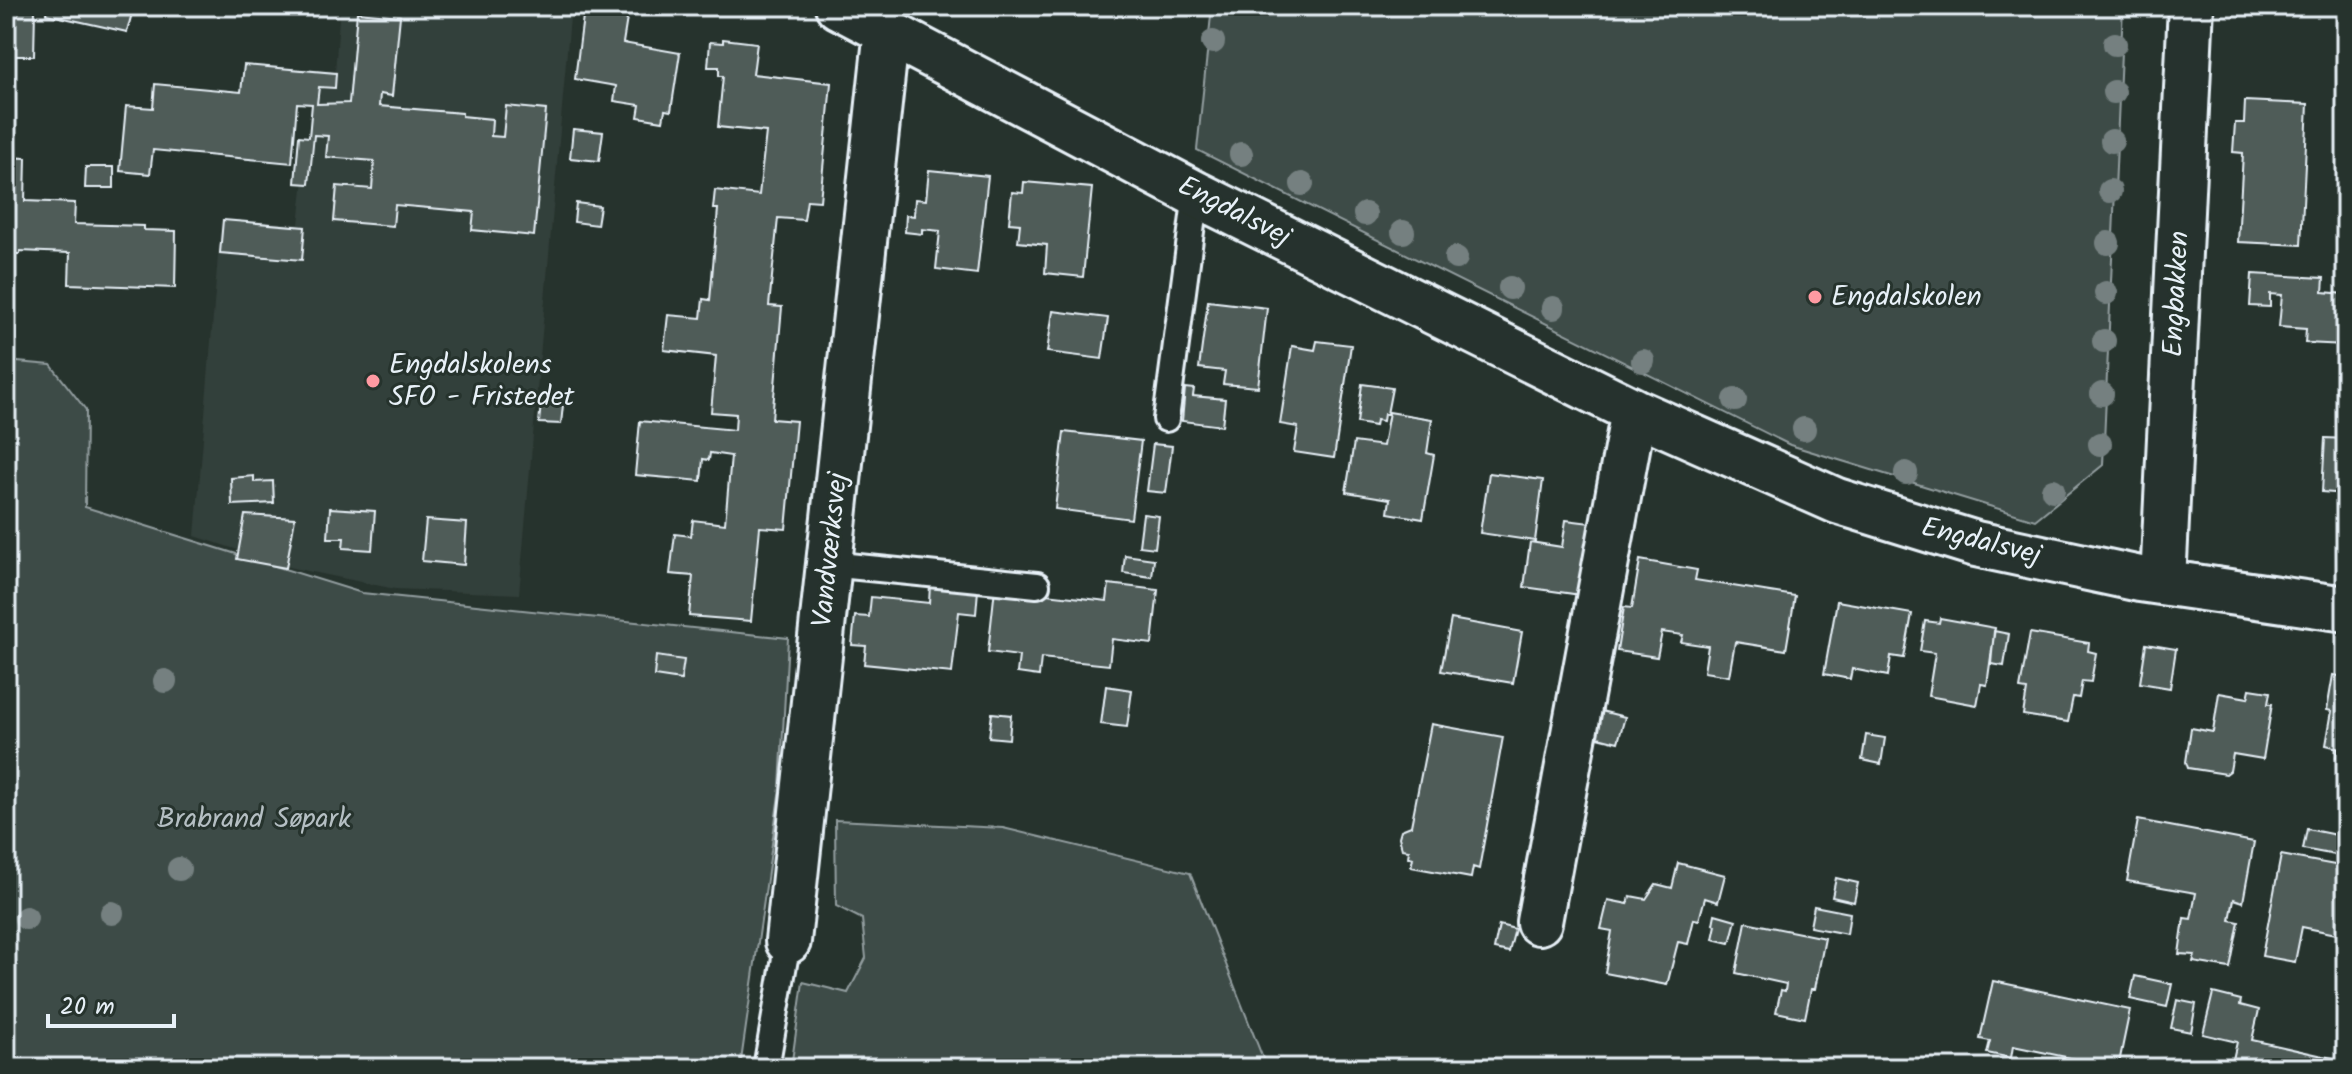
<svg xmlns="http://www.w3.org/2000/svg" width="2352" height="1074" font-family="Kalam,sans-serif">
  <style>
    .built { fill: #333f3a }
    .green { fill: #3e4b47; stroke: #939ea0; stroke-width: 2 }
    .building { fill: #505c59; stroke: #e8f1f8; stroke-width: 2 }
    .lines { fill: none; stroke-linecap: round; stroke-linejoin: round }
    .lane-casing { stroke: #e8f1f8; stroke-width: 30 }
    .street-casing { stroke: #e8f1f8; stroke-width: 50 }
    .lane { stroke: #26332d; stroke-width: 24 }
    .street { stroke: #26332d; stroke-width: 44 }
    .tree { fill: #758080 }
    .poi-dot { fill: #ff9aa2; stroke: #26332d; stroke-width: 3 }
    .labels { text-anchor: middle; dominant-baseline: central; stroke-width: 6; stroke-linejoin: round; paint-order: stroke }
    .street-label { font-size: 28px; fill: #e8f1f8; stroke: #26332d }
    .poi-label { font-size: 28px; fill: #e8f1f8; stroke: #26332d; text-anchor: start }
    .park-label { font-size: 28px; fill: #b5bfc3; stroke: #26332d }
  </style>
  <rect width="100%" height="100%" fill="#26332d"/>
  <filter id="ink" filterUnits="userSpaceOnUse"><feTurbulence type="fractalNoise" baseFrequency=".0125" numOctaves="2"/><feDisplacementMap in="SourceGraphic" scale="16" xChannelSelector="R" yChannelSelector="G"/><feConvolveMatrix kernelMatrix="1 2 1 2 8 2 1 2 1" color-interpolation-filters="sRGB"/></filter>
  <g filter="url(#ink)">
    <path class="built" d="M340,6H571L519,594L395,589L293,568L195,536L221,219L299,224L316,70L335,72Z"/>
    <path class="green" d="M1212,6H2123L2103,465L2035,520L1790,445L1197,150Z
      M6,361L51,365L86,410L85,507L362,593L788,638L780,788L740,1068H6Z
      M835,820L1003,828L1190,873L1264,1061L1284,1068H791L803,982L848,993L866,958L862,919L836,906Z"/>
    <path class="building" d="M47,6H103L132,13L127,32L46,14Z
      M575,6H629L623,43L680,53L671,111L665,110L663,121L638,117L640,105L614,101L616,86L575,79L584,9L575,8Z
      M2320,6H2346V11Z
      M6,9H35L34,56H6Z
      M357,12L400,16L392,96L380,94L379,106L462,113V116L492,119L491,136L503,137L506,106L546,110L534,236L472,230L474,212L395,205L393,226L334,221L337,186L372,189L374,161L326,157L328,136L314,135L309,184L295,183L299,136L309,137L312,104L297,103L292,163L153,150L150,174L120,171L126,106L153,108L155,84L241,92L244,65L336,73L335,88L319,87L317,104L349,103Z
      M723,39L757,43L753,74L831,83L820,201L807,200L804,220L778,218L769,306L782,307L772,419L796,421L786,529L760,527L751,621L689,616L693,576L670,574L675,534L691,536L693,520L725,524L731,456L710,453L709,460L703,459L701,481L635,475L640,421L735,430L736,414L711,412L716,356L664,350L668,315L701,318L703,299L710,300L718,209H713L715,190L759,195L766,132L718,127L723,76H719V67H708L710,42L723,43Z
      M2245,101L2308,104L2301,245L2238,242L2243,153L2233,152L2235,123H2244Z
      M573,129L603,132L599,161L570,158Z
      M6,157L26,158L25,201L75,203L74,224L144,226V230L176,231L175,288L69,284L70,253L20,251V254H6V201H8L9,179H6Z
      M86,167H114V188H85Z
      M929,170L988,176L977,274L936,269L940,231L922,229V234L905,232L906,215L914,216L915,199L926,200Z
      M1024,182L1092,188L1083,277L1045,273L1047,245L1018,242L1020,224L1009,223L1012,192L1023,193Z
      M576,203L600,206L597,225L574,222Z
      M223,220L305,227L302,260L220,253Z
      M2252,274L2324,278L2323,292L2346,294V345L2305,343L2306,329L2279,327L2282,295L2270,294V307L2250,306Z
      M1208,301L1267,308L1258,387L1223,384L1225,371L1199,368Z
      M1053,311L1108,318L1102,359L1047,352Z
      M1317,341L1351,345L1334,458L1294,452L1298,427L1280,424L1292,346L1315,350Z
      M1362,384L1392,388L1387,414H1384L1383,421L1376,420L1375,426L1357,423Z
      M1185,388L1194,389L1193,396L1225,399L1222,426L1182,421Z
      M541,403L563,405L561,424L539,423Z
      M1389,412L1432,419L1427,453L1434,455L1423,519L1388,513L1390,499L1346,492L1354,442L1383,446Z
      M1064,432L1141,441L1131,519L1055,509Z
      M2325,438L2346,439V494L2322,492Z
      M1153,444L1172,446L1166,493L1147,491Z
      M1489,473L1543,480L1535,541L1480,533Z
      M254,476V482L273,481L274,503L232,505L231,478Z
      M330,508L375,511L372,550L343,548L344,538H328Z
      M1143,514L1159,516L1155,548L1139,546Z
      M245,515L295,518L286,568L237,559Z
      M426,520L467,523L464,565L422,561Z
      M1566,520L1591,523L1581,595L1524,587L1530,542L1562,547Z
      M1125,555L1154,559L1152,577L1123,573Z
      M1640,560L1697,570L1695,580L1795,596L1786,650L1735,642L1729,676L1704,672L1708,646L1681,642L1683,635L1662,632L1657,657L1617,651L1624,607L1632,608Z
      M1109,584L1158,590L1152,644L1112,639L1109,665L1041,658L1039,676L1017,673L1019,656L988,652L995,588L1107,601Z
      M930,585L978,590L976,614L959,612L952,673L864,664L866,646L852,645L855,616L869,617L871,597L929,603Z
      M1837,601L1912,614L1904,658L1891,656L1888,676L1852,669L1850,679L1824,674Z
      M1940,618L1995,628L1987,685L1981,684L1977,705L1928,696L1935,653L1920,651L1925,621L1939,623Z
      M1451,619L1522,632L1513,683L1441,671Z
      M1994,631L2009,634L2004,666L1991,664Z
      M2030,633L2089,643L2088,651L2096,653L2091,682L2082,681L2079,698L2073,697L2068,722L2023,715L2027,690L2020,689Z
      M2146,644L2176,649L2170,688L2140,683Z
      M656,656L684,660L681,680L654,676Z
      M2333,675L2346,677V758L2336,757L2338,748L2326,745L2332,711L2327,710Z
      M1106,686L1132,690L1127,727L1101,724Z
      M2250,689L2270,692L2268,704H2272L2263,759L2233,754L2230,771L2226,774L2188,768L2186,762L2191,728L2213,732L2219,693L2248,698Z
      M1601,711L1625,717L1618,742L1594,736Z
      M992,713L1011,715L1009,739L989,737Z
      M1431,724L1503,737L1479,869L1473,867L1471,878L1411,867L1413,858L1408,857L1409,850L1402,849L1399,837L1401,830L1411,826Z
      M1866,735L1885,738L1881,764L1862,760Z
      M2138,820L2254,842L2243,902L2234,899L2230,920L2239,922L2230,968L2193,962L2195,955L2179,954L2184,918L2191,919L2196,893L2127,881Z
      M2307,829L2346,837V857L2303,849Z
      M2281,855L2346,867V936L2302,927L2295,962L2262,956Z
      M1678,863L1725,875L1718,902L1705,898L1699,920L1694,919L1688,944L1678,942L1667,985L1605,973L1612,931L1601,929L1608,900L1628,904L1630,896L1646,899L1656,884L1672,888Z
      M1836,878L1858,883L1854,902L1832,897Z
      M1814,906L1850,913L1847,934L1810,927Z
      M1715,914L1736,920L1730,943L1713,939L1716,925L1713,924Z
      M1746,922L1825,938L1815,989H1811L1805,1018L1776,1012L1781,990L1785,991L1786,984L1736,973Z
      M1499,925L1515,929L1509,952L1494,949Z
      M2135,976L2172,984L2167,1007L2130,999Z
      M1993,981L2130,1010L2118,1068L2013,1046L2011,1058L1987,1053L1990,1041L1980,1039Z
      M2213,993L2241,1000L2240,1005L2259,1010L2252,1040L2332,1058L2330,1068H2231L2237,1042L2203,1034Z
      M2177,1000L2196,1004L2191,1032L2171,1028Z"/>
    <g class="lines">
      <defs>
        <path id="lane" d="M1166,419L1196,194
          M829,564L1037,585
          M766,1068L788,941"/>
        <path id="street" d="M838,6L1196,194L1634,411L1837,501L1976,544L2140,579L2346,609
          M2163,582L2191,6
          M1539,922L1634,411
          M788,941L887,30"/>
      </defs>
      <use href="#lane" class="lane-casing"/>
      <use href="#street" class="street-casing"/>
      <use href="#lane" class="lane"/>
      <use href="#street" class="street"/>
    </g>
    <g class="tree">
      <circle cx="1213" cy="42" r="12"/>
      <circle cx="2115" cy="44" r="12"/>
      <circle cx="2114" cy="92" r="12"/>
      <circle cx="2112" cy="141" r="12"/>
      <circle cx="1241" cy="154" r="12"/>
      <circle cx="1302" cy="184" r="12"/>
      <circle cx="2110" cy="191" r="12"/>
      <circle cx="1365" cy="214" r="12"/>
      <circle cx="1403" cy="232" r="12"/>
      <circle cx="2108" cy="243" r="12"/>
      <circle cx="1456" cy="258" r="12"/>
      <circle cx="1510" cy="288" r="12"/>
      <circle cx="2106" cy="293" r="12"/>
      <circle cx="1553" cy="308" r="12"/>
      <circle cx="2104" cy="341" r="12"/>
      <circle cx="1643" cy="361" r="12"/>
      <circle cx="2102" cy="394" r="12"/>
      <circle cx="1735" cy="400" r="12"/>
      <circle cx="1804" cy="429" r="12"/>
      <circle cx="2100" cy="444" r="12"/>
      <circle cx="1906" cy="473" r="12"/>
      <circle cx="2053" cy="490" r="12"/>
      <circle cx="165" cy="681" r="12"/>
      <circle cx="179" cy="869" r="12"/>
      <circle cx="112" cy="913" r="12"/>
      <circle cx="26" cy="918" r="12"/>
    </g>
  </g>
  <g class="poi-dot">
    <circle cx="1815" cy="297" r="8"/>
    <circle cx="373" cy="381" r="8"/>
  </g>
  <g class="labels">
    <g class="street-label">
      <text transform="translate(1234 212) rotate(27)">Engdalsvej</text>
      <text transform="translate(2177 294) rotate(-87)">Engbakken</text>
      <text transform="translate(1981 542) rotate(14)">Engdalsvej</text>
      <text transform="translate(831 550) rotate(-84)">Vandværksvej</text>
    </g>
    <g class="poi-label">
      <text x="1831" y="297">Engdalskolen</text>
      <text x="389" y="365">Engdalskolens<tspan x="389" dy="32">SFO - Fristedet</tspan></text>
    </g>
    <g class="park-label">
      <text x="254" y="819">Brabrand Søpark</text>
    </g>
  </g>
  <rect width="2352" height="1074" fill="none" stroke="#26332d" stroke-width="32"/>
  <rect x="16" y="16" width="2320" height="1042" fill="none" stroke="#e8f1f8" stroke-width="3" filter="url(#ink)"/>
  <path d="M48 1014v12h126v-12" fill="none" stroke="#e8f1f8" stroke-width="4"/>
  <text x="60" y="1014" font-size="24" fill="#e8f1f8" stroke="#26332d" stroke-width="6" paint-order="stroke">20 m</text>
</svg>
